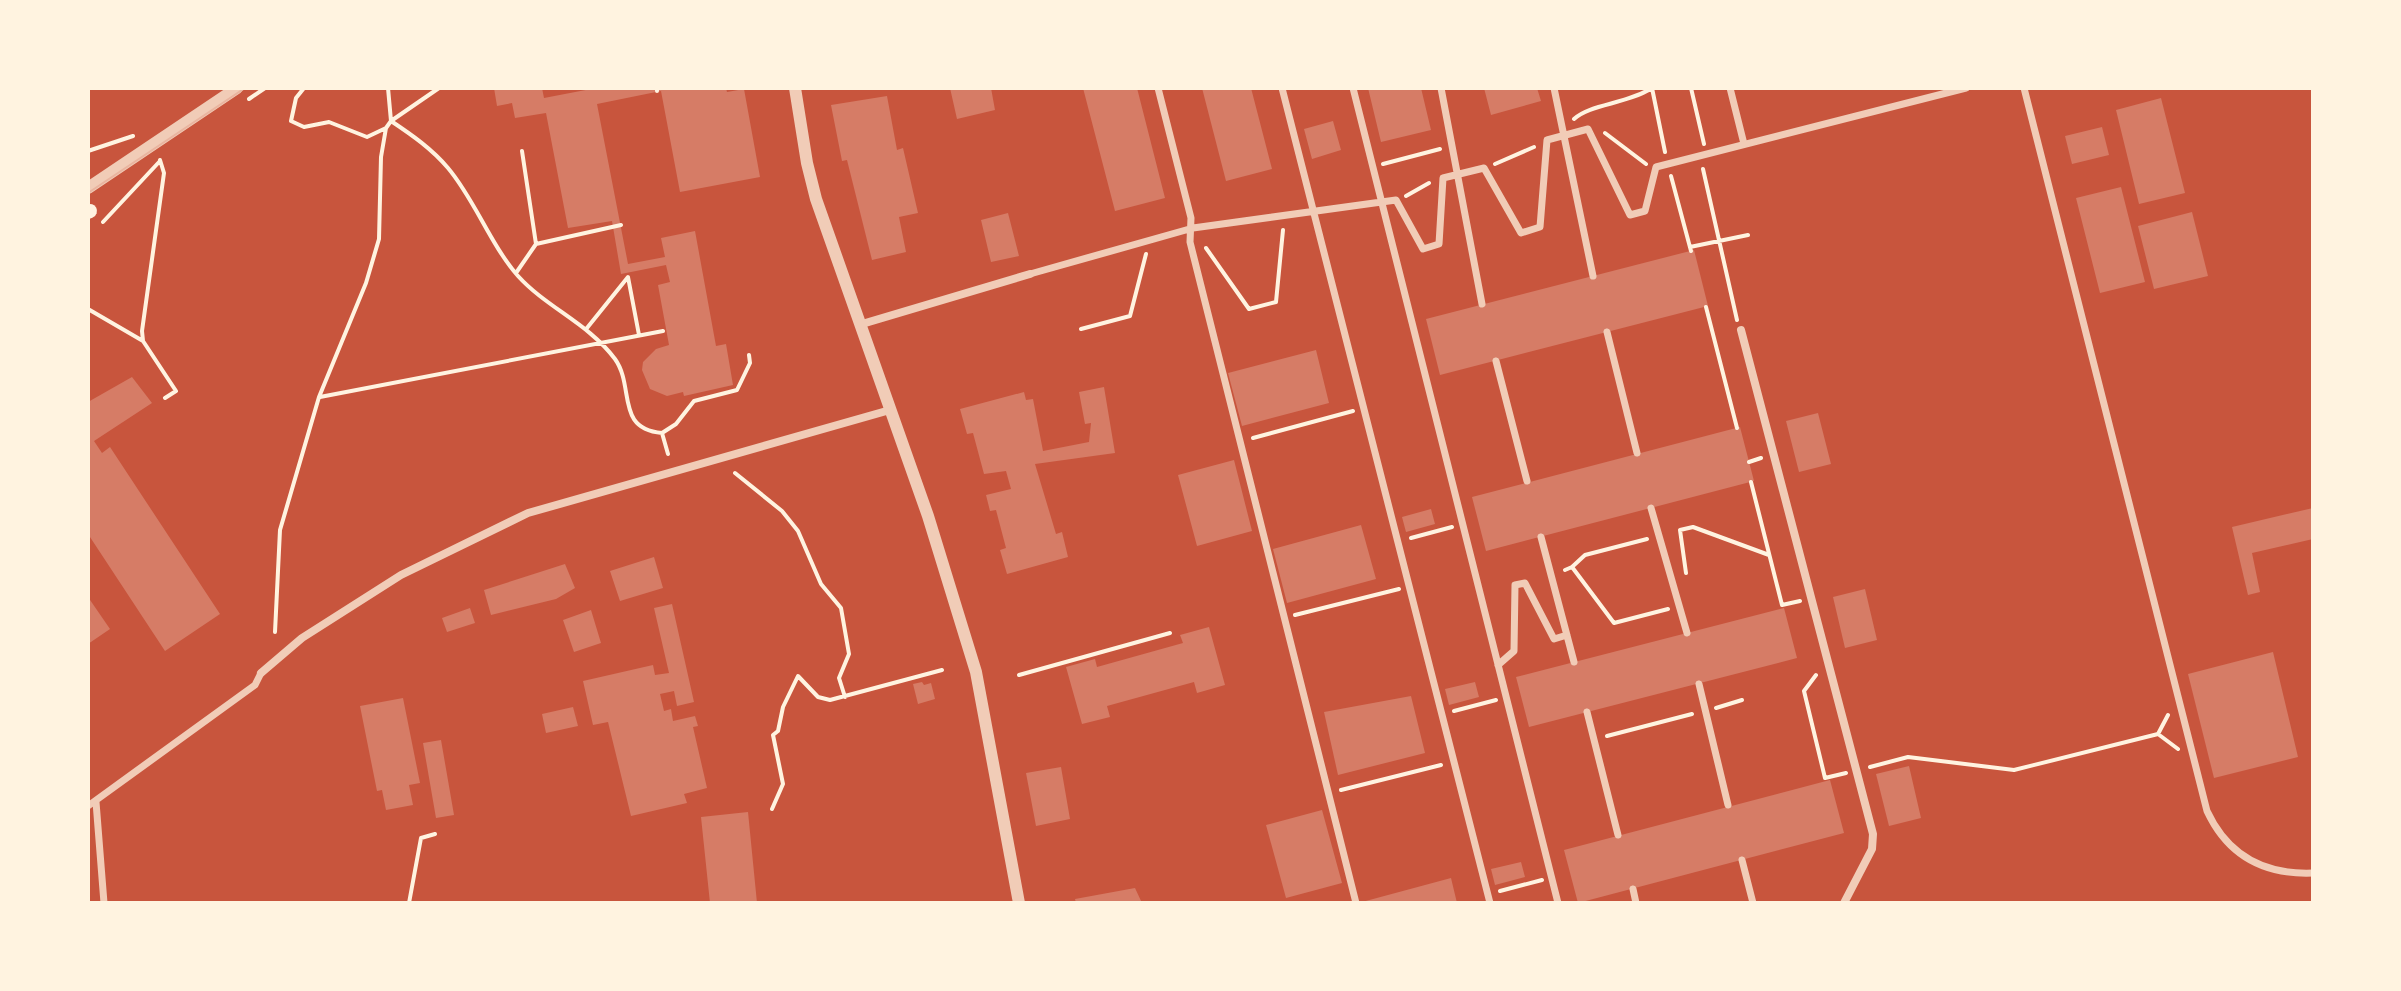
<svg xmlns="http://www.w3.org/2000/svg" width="2401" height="991" font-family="'Noto Serif',serif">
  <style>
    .building { fill: #d67c66 }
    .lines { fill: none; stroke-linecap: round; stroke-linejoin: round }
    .path { stroke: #fff3e0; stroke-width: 4 }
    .pedestrian { stroke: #f1ccb7; stroke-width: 7 }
    .minor { stroke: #f1ccb7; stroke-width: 8 }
    .tertiary { stroke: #f1ccb7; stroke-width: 12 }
    .primary { stroke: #fff3e0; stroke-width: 14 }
    .tram { stroke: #e9b49f; stroke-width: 2 }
  </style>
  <rect width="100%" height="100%" fill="#c8553d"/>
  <path class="building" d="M494,88H542L544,98L596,88H726L727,92L744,89L760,177L680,192L661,91L597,104L628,264L665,257L661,238L695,231L716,346L726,344L733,385L684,396L683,392L667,396L650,389L642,370L643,362L656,349L669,345L658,285L670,282L666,265L621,274L612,221L568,228L546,113L515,118L512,103L497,106Z
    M950,88H991L995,110L957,119Z
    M1083,88H1137L1165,198L1115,211Z
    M1202,88H1251L1272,169L1226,181Z
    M1368,88H1421L1431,130L1381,142Z
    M1484,88H1537L1541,101L1491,115Z
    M887,96L897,150L903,148L918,213L899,217L906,252L872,260L847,160L842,161L831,105Z
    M2161,98L2185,193L2139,204L2116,110Z
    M1333,121L1341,150L1312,159L1304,129Z
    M2102,127L2109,155L2072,164L2065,136Z
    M2121,187L2145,282L2100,293L2076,198Z
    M2192,212L2208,276L2154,289L2138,226Z
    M1008,213L1019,256L991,262L981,220Z
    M1694,250L1708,306L1440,375L1426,319Z
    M1316,350L1329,403L1242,426L1228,373Z
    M132,377L152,403L94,441L102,453L110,447L220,614L165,651L88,534V402Z
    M1104,387L1115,453L1035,464L1056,534L1062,532L1068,557L1007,574L1000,550L1006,548L996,510L990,511L986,495L1011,489L1006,471L984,474L973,433L967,434L960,409L1024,392L1026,400L1033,399L1043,451L1089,442L1091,423L1085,424L1079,392Z
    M1818,413L1831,464L1799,472L1786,421Z
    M1740,427L1754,481L1486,551L1472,497Z
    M1234,460L1252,531L1197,546L1178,475Z
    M2313,508V539L2252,553L2260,592L2248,595L2232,527Z
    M1431,509L1435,524L1406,532L1402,517Z
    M1361,525L1376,579L1287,603L1273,549Z
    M654,557L663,588L620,601L610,571Z
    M565,564L575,588L556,599L491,615L484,590Z
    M1865,589L1877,640L1845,648L1833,597Z
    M88,597L110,629L88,644Z
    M672,604L694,702L677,706L674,691L660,694L664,711L671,709L673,721L695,716L698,726L693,727L707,788L684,794L687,803L631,816L608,722L593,725L583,681L653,665L655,675L669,673L654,608Z
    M470,608L475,623L447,632L442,618Z
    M1784,608L1797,658L1529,727L1516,677Z
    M591,610L601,643L574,652L563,620Z
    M1209,627L1225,685L1197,693L1194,682L1107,706L1110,717L1082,724L1066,667L1095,659L1097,667L1183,643L1180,635Z
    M2273,652L2298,757L2214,778L2188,674Z
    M922,682L924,685L931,683L935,699L918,704L913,684Z
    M1475,682L1479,697L1449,705L1445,689Z
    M1411,696L1425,753L1338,775L1324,712Z
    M403,698L420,783L409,785L413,805L386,810L382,790L377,791L360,706Z
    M573,707L578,726L546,733L542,714Z
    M441,740L454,815L436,818L423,743Z
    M1909,766L1921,818L1889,826L1876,774Z
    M1061,767L1070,819L1036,826L1026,773Z
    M1830,780L1844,833L1578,903L1564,850Z
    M1322,810L1342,883L1286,898L1266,825Z
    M748,812L757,903H710L701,817Z
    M1521,862L1525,877L1495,885L1491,869Z
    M1451,878L1457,903H1362V902Z
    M1135,888L1142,903H1076L1075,899Z"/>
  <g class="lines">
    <path class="path" d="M304,88L296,98L291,121L304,127L329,122L367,137L386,128
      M657,88V91
      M1652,88L1665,152
      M1691,88L1704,144
      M249,99L265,88
      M1574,119C1590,104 1627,104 1652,88
      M391,121C412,135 432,149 448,168C475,200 490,244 518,276C547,308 588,323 615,359C635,387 615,429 662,433L668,454
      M391,121L439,88
      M1605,133L1646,164
      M88,151L133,136
      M160,160L164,173L142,331L143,341L176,391L165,398
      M1383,164L1440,149
      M1495,164L1534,147
      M1703,169L1737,320
      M1671,176L1691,251
      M1406,196L1429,183
      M103,222L160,161
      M536,244L621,225
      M1690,247L1748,235
      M1206,248L1249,309L1276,302L1283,230
      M516,273L536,244L522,151
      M1706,307L1737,428
      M88,309L143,341
      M587,328L628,277L639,335
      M1081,329L1130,316L1146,254
      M320,397L663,331
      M662,433L676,424L694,401L737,390L750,363L749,355
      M1253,438L1353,411
      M1749,462L1761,458
      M735,473L782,511L798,531L821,584L841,608L849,654L839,678L845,697
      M1751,482L1782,605L1800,601
      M1411,538L1452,527
      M1572,567L1585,555L1647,539
      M1565,570L1572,567L1614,623L1668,609
      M1686,573L1680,530L1693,527L1769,555
      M1295,615L1399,589
      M275,632L280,530L319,397L366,283L379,239L381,157L386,128L391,121L388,88
      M1019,675L1170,633
      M1816,675L1804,691L1825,778L1846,773
      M1716,708L1742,700
      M1454,711L1496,700
      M2158,734L2168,715
      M1607,736L1692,714
      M1870,767L1908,757L2014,770L2158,734L2178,749
      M1341,790L1441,765
      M772,809L783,784L773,735L778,731L783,707L798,676L818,697L830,700L942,670
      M1500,891L1542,880
      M409,903L421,838L435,834"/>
    <path class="pedestrian" d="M1158,88L1191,218L1190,242L1356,903
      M1282,88L1490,903
      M1353,88L1558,903
      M1441,88L1482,304
      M1554,88L1593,276
      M1730,88L1744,144
      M2024,88L2207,811C2228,856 2264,875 2313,873
      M1030,274L1193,228L1396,200L1423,249L1439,244L1443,178L1484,168L1521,233L1540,227L1547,140L1588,129L1630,215L1645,211L1656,167L1966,88
      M1607,332L1637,453
      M1496,361L1527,481
      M1651,508L1687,633
      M1541,537L1574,662
      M1498,665L1514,651L1515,585L1525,583L1554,639L1567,635
      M1699,684L1728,805
      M1587,712L1618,835
      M96,802L104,903
      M88,806L255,685L261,673
      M1742,860L1753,903
      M1633,889L1636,903"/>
    <path class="minor" d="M862,324L1030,274
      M1741,330L1873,834L1872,849L1844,903
      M261,673L302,638L401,575L528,513L890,410"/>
    <path class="tertiary" d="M795,88L807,163L816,199L928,516L976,672L1019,903
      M88,188L237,88"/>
    <path class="primary" d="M88,212L90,211"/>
    <path class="tram" d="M88,193L245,88"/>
  </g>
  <rect width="2401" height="991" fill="none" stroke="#fff3e0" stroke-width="180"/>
</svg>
